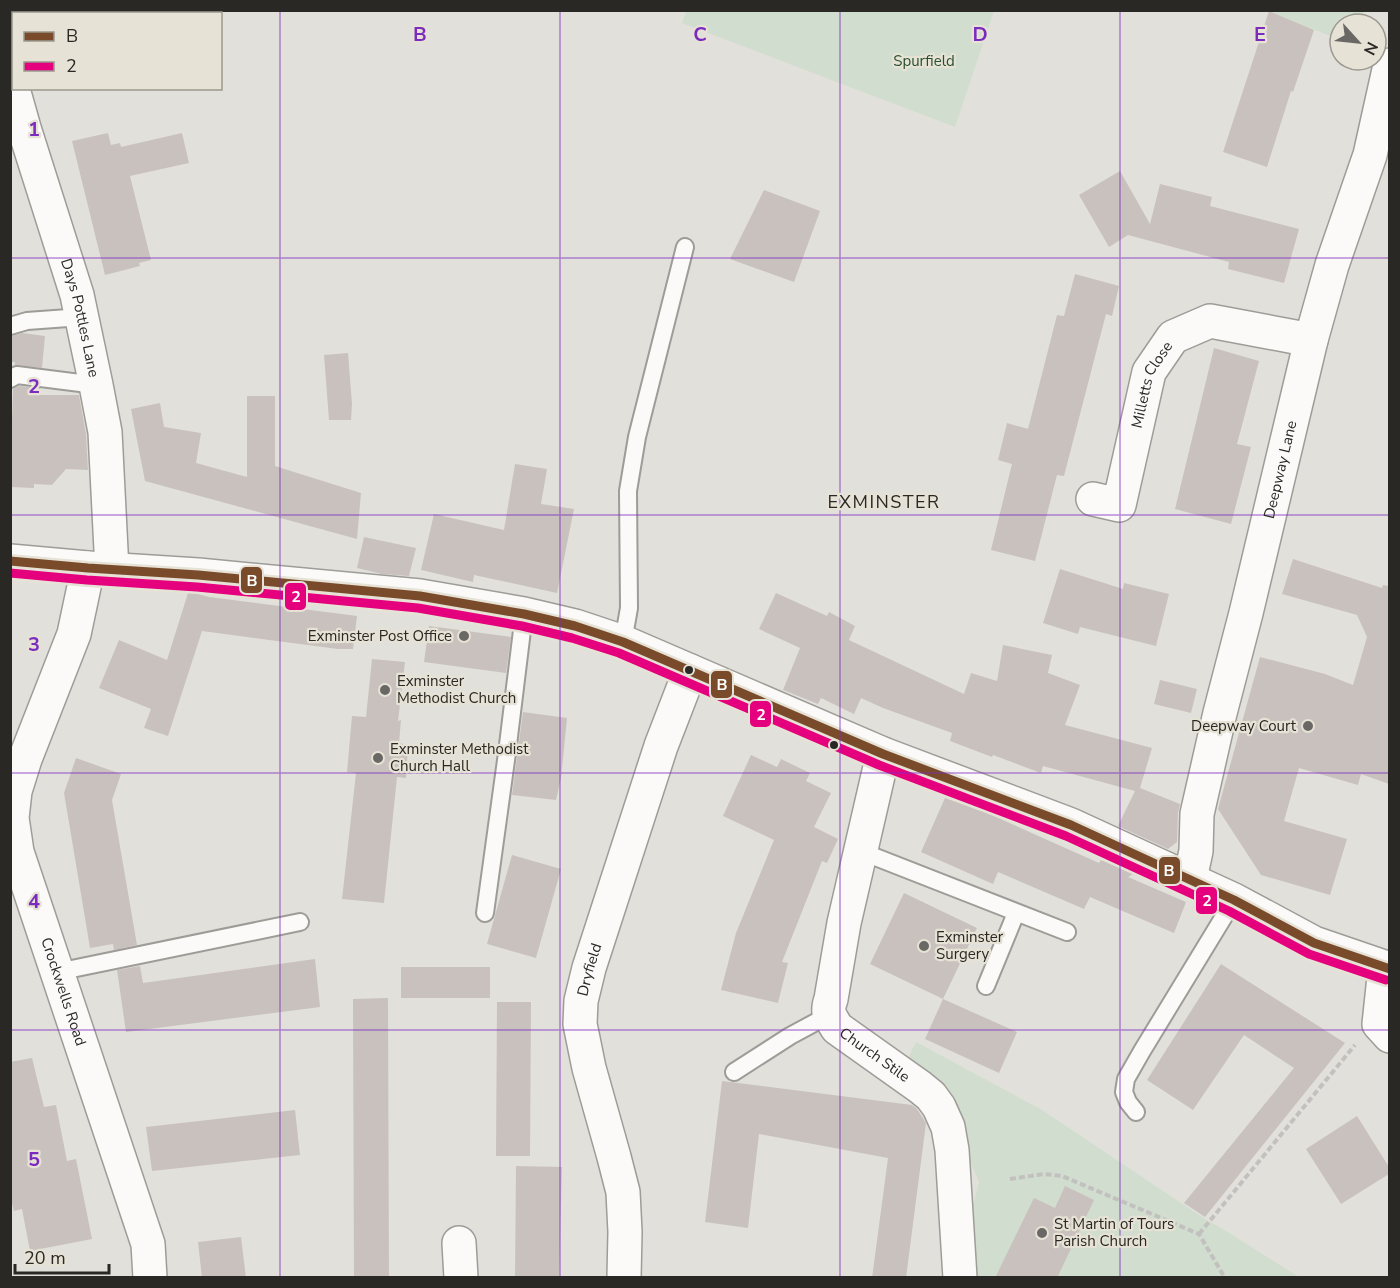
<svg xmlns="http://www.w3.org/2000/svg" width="1400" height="1288" font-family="'Nunito Sans',sans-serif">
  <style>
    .green { fill: #d1ddce }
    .building { fill: #c9c1bd }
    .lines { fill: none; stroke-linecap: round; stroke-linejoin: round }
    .service-casing { stroke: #9e9c97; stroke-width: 20 }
    .minor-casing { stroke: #9e9c97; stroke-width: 36 }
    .tertiary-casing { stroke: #9e9c97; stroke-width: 36 }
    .path { stroke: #c2c1bf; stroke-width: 4; stroke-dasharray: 6 3; stroke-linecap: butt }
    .service { stroke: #fbfaf9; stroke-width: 16 }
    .minor { stroke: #fbfaf9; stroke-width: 33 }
    .tertiary { stroke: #fbfaf9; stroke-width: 33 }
    .bus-1-casing { stroke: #e6e2d6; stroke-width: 14 }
    .bus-2-casing { stroke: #e6e2d6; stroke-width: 14 }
    .bus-1 { stroke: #7a4b2a; stroke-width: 9 }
    .bus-2 { stroke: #e5007d; stroke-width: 9 }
    .grid { fill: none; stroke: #7b2cbf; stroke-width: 1.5; stroke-opacity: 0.55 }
    .poi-dot { fill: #6a6864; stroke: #e6e2d6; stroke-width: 2 }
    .bus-dot { fill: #2a2824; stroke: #e6e2d6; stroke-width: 2 }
    .labels { text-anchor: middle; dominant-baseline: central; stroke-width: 4.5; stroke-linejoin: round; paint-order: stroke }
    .park-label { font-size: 15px; fill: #27512c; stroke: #e6e2d6 }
    .street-label { font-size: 15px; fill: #2a2824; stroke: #e6e2d6 }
    .poi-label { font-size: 15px; fill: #2a2824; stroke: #e6e2d6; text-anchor: start }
    .quarter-label { font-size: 18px; letter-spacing: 1.5px; fill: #2a2824; stroke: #e6e2d6 }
    .grid-label { font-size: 20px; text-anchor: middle; font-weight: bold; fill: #7b2cbf; stroke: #e6e2d6; stroke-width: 4.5; stroke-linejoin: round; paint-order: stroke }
    .line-badge { stroke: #e6e2d6; stroke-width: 2 }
    .badge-label { font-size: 16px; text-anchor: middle; font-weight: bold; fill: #fff }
  </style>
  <rect width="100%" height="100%" fill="#e2e0da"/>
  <path class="green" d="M686,11V10L994,11L955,127L682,23Z
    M1269,11H1364L1361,24H1340V40Z
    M916,1042L1042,1110L1205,1219L1226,1231L1299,1277H970L966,1231L979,1182L968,1157L906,1062Z"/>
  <path class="building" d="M1269,11L1314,30L1293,92L1291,91L1267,167L1223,152Z
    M108,133L111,145L120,143L121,147L182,133L189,163L130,176L151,260L139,263L140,266L105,275L72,141Z
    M1120,171L1150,224L1160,184L1212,197L1210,206L1299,229L1284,283L1228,269L1229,262L1128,235L1109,247L1079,195Z
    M764,190L820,211L794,282L730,259Z
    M1075,274L1119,286L1112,316L1106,314L1064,476L1057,475L1035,561L991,550L1012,464L998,460L1007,423L1028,429L1057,315L1064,316Z
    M22,333L45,336L42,368L15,365V362H10V336Z
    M1214,348L1259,361L1237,444L1251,447L1231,524L1175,509Z
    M348,353L352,404L351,420H329L324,355Z
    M19,386L40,388L39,395H79L86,434L88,470L66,469L52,485L34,484V488L10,487V420H12L13,389Z
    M247,396H275V466L361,493L357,539L145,481L131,409L160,403L164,427L201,433L196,463L247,477Z
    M515,464L547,469L541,504L574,509L557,593L474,575L473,582L421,570L434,514L504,530Z
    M364,537L416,548L409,576L382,574L357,568Z
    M1293,559L1382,588L1383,585L1389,586V784L1361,774L1358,785L1299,768L1284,821L1347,839L1330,895L1261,875L1218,809L1260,657L1325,674L1353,685L1367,637L1357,615L1282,594Z
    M1060,569L1123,589L1124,583L1169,594L1156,646L1080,627L1078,634L1043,623Z
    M188,593L198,594L209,597L357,616L353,649H338L202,631L168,736L144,728L151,709L99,688L119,640L167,660Z
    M776,593L827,616L829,612L855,626L849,640L964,694L971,673L997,681L1003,645L1052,655L1048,673L1080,685L1065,725L1152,748L1140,788L1180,804L1178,813L1177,842L1168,849L1118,826L1135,791L1043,766L1041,773L993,755L992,757L950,741L952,733L883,708L861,698L854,714L821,698L818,704L783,690L800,648L759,629Z
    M429,626L511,637L506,673L424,662Z
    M372,659L405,662L398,721L401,720L399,743L408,745L406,778L397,777L384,903L342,899L356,773L347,772L352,716L366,717Z
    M1160,680L1197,689L1191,713L1154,704Z
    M523,712L567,718L561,778L556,800L512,795Z
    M751,755L777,767L781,759L810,773L806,781L831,793L814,827L838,839L827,863L822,861L782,962L788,963L778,1003L721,990L736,933L774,840L723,816Z
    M76,758L121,774L112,800L137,945L114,950L113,944L90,948L64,793Z
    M945,798L987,813L1099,863L1101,860L1133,874L1128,877L1186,902L1174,933L1090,897L1084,909L998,872L993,884L921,852Z
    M512,855L561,869L536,958L487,944Z
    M904,893L977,928L943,999L870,964Z
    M315,959L320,1007L126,1032L117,970L140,966L143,983Z
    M1221,964L1345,1043L1205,1217L1184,1203L1294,1068L1244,1035L1193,1110L1147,1080Z
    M401,967H490V998H401Z
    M388,998L389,1278H354L353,999Z
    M943,999L1017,1032L999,1073L925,1039Z
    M497,1002H531L530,1156H496Z
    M32,1058L44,1107L56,1105L67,1161L76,1159L92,1239L30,1251L22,1209L14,1211L10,1196V1062Z
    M722,1081L912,1105L917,1109L926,1123L906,1278H872L888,1158L759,1134L748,1228L705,1222Z
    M295,1110L300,1155L152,1171L146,1127Z
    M1357,1116L1389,1167V1174L1341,1204L1306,1149Z
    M516,1166L562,1167L559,1278H515Z
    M1065,1186L1094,1200L1057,1278H995L1034,1198L1055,1208Z
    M241,1237L246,1278H202L198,1242Z"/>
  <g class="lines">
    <defs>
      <path id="service" d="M10,326L27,321L82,317
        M10,379L17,375L96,385
        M623,642L629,608L628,491L637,437L685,247
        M860,851L1067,932
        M485,913L507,753L524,614
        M57,972L300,922
        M986,986L1016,913
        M734,1072L790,1036L829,1015
        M1136,1112L1128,1102L1124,1092L1126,1079L1142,1051L1234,900"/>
      <g id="minor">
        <path id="s1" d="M10,73L13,89L24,128L77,295L96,385L105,432L112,570"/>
        <path id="s2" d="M1093,499L1119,505L1149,372L1173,337L1210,321L1311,340"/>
        <path id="s3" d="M88,568L74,634L25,759L15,791L12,818L17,852L148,1244L150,1278"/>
        <path id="s4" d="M883,754L844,923L831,999C826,1013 830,1016 837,1028L920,1087L931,1096L939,1107L948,1127L952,1150L960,1278"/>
        <path id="s5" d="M1190,879L1196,851L1197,814L1220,713L1246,613L1311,340L1332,265L1370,155L1390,65"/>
        <path d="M1385,968L1379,1024L1390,1036"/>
        <path d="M459,1243L461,1278"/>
        <path id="s6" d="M624,1278L625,1232L623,1192L614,1157L589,1068L580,1024L581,1001L589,968L661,746L690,671"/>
      </g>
      <path id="tertiary" d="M10,561L88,568L198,575L420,596L524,614L575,626L623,642L883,754L1071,825L1234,900L1314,943L1390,969"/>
    </defs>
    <use href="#service" class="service-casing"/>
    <use href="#minor" class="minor-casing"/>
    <use href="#tertiary" class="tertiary-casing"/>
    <path class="path" d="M1010,1179L1044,1174L1062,1176L1199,1234L1225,1278
      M1199,1234L1355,1045"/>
    <use href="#service" class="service"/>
    <use href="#minor" class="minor"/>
    <use href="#tertiary" class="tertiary"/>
    <defs>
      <path id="bus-1" d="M10,561L88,568L198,575L420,596L524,614L575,626L623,642L883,754L1071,825L1234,900L1314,943L1390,969"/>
      <path id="bus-2" d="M10,573L87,580L197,587L418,608L522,626L572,638L619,653L879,765L1066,836L1229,911L1309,954L1386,980"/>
    </defs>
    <use href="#bus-1" class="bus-1-casing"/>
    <use href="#bus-2" class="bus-2-casing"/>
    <use href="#bus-1" class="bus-1"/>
    <use href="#bus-2" class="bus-2"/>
  </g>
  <path class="grid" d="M280,10V1278M560,10V1278M840,10V1278M1120,10V1278M10,258H1390M10,515H1390M10,773H1390M10,1030H1390"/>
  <g class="poi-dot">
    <circle cx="464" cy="636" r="6"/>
    <circle cx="385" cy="690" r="6"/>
    <circle cx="1308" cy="726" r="6"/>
    <circle cx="378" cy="758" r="6"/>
    <circle cx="924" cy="946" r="6"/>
    <circle cx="1042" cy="1233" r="6"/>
  </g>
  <g class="bus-dot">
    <circle cx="689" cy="670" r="5"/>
    <circle cx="834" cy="745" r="5"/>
  </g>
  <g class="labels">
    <g class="park-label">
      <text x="924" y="61">Spurfield</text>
    </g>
    <g class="street-label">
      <text stroke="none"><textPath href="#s1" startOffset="255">Days Pottles Lane</textPath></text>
      <text stroke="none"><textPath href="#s2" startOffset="152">Milletts Close</textPath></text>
      <text stroke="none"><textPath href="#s5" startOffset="420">Deepway Lane</textPath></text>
      <text stroke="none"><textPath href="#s6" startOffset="315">Dryfield</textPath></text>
      <text stroke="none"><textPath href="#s3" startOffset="444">Crockwells Road</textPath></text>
      <text stroke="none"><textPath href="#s4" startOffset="328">Church Stile</textPath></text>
    </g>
    <g class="poi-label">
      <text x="452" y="636" text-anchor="end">Exminster Post Office</text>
      <text x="397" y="681">Exminster<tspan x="397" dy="17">Methodist Church</tspan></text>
      <text x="1296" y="726" text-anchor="end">Deepway Court</text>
      <text x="390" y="749">Exminster Methodist<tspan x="390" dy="17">Church Hall</tspan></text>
      <text x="936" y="937">Exminster<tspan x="936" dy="17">Surgery</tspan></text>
      <text x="1054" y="1224">St Martin of Tours<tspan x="1054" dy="17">Parish Church</tspan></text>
    </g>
    <g class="quarter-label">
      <text x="884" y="502">EXMINSTER</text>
    </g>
  </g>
  <g class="grid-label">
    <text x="420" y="41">B</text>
    <text x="700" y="41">C</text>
    <text x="980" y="41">D</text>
    <text x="1260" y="41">E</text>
    <text x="34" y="136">1</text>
    <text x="34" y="393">2</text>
    <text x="34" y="651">3</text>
    <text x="34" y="908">4</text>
    <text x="34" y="1166">5</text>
  </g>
  <g class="line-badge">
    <rect x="240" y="566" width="23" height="28" rx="6" fill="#7a4b2a"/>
    <rect x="284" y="582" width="23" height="29" rx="6" fill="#e5007d"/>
    <rect x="710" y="670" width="23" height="29" rx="6" fill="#7a4b2a"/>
    <rect x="749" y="700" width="23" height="28" rx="6" fill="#e5007d"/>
    <rect x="1158" y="856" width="23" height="29" rx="6" fill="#7a4b2a"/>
    <rect x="1195" y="886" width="23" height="29" rx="6" fill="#e5007d"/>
  </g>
  <g class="badge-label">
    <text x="252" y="586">B</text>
    <text x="296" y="602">2</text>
    <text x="722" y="690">B</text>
    <text x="761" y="720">2</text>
    <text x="1169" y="876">B</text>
    <text x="1207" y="906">2</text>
  </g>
  <rect width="1400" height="1288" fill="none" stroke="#2a2824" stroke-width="24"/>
  <rect x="12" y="12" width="210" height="78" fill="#e6e2d6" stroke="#9b988f" stroke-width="1.5"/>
  <rect x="24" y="32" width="30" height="9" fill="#7a4b2a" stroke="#9b988f" stroke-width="1.5"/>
  <text x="66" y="42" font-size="18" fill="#2a2824">B</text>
  <rect x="24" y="62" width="30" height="9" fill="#e5007d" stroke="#9b988f" stroke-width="1.5"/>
  <text x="66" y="72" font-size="18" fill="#2a2824">2</text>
  <g transform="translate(1358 42) rotate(117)"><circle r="28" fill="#e6e2d6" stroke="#9b988f" stroke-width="1.5"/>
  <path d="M0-4.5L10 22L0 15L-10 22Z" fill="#6a6864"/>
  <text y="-9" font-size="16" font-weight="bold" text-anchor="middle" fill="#2a2824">N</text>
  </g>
  <path d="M15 1264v9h94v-9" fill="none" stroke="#2a2824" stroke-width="3"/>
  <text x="24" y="1264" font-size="18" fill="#2a2824" stroke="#e6e2d6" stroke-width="4.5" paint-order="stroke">20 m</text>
</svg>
